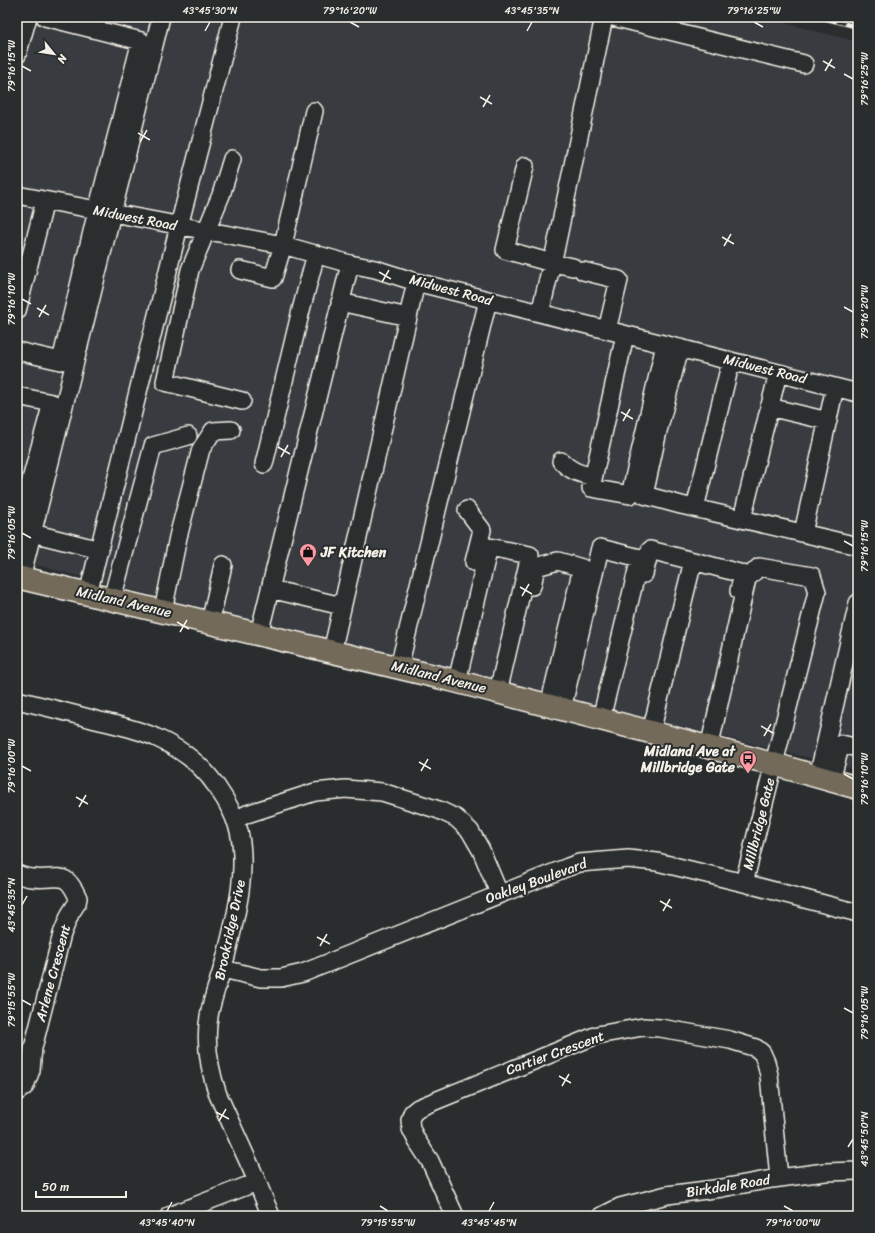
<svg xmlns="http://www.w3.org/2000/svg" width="875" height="1233" font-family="Sriracha,sans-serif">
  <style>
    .built { fill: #383a41 }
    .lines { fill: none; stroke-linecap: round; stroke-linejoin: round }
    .minor-casing { stroke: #f4f1e8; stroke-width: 20 }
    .major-casing { stroke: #f4f1e8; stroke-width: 25 }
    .minor { stroke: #2a2d2e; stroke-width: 17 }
    .major { stroke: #736b5a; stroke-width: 22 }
    .rail-casing { stroke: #f4f1e8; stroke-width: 4.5 }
    .rail { stroke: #2a2d2e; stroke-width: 3; stroke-dasharray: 9; stroke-linecap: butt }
    .ticks { fill: none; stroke: #f4f1e8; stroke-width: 1.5 }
    .labels { text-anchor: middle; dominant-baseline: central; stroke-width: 4; stroke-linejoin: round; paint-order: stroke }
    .street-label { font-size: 14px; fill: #f4f1e8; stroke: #2a2d2e }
    .poi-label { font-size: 14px; font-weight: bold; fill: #f4f1e8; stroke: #2a2d2e; text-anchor: start }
    .neatline { fill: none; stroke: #f4f1e8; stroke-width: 1.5 }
    .ticks-label { font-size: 10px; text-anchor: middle; fill: #f4f1e8 }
  </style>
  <rect width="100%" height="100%" fill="#2a2d2e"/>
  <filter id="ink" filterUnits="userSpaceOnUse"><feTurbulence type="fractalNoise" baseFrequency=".025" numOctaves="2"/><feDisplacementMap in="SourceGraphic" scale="8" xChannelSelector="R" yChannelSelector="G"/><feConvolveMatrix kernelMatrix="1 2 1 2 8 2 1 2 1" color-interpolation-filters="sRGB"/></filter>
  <g filter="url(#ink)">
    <path class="built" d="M17,17H762L858,42V770L158,597L17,560Z"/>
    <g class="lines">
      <defs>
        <path id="minor" d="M613,17L804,64
          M17,55L28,17
          M232,159L221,195L190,270L165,382L242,401
          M525,166L505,250L552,263L573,267
          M17,195L283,245L350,264L375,269L416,282L858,393
          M240,270L273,278L283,245L314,111
          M583,271L619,280L607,330
          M340,302L408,317
          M17,311L45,201
          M540,313L556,246L604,17
          M625,335L591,488L630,495L665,345
          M680,348L658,431L644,495L681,505L858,546
          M17,351L61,361L97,211L141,41L45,17
          M17,396L52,403L17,531
          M769,407L828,421
          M561,461C572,472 579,473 593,477
          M264,464L301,310L316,254
          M695,508L731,361
          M467,510L482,530L474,562
          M742,519L778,373
          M32,533L100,550
          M803,533L835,387
          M644,574L650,550L693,561
          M21,578L161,17
          M532,586L536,567L558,561L582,568L549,706
          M270,589L342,606
          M88,594L179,226L233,17
          M112,599L153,446L188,436
          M163,611L178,537L201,449L213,431L231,430
          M210,623L223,565
          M259,634L350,264
          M332,652L416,282
          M399,667L488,300
          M457,681L489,547L530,555L498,692
          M17,700C43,706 70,713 96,720C117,725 138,729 157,738C181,749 203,766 217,787C226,800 235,815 239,831C248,872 236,916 226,956C221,975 214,993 210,1011C204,1039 209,1069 218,1095L253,1172L271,1216
          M562,709L600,548L640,558L601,719
          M651,732L693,561L743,574L739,591
          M709,748L747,579L759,567L812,576L817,592L744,883
          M818,777L858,603
          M831,780L841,744L858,748
          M235,820L247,814L315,792L345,789L382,792L439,810L456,818L470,831L481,850L499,893
          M17,874C22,876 28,878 33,878C58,881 65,868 78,898L77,903L70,914L62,934L33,1048L31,1070L25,1086L17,1092
          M223,969L261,978H281L303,973L568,867L579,863L628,859L657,862L744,883L858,913
          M169,1216L257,1182
          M455,1216L430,1161L417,1141L411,1129L410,1120L412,1113L418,1108L597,1035L643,1027L660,1028L730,1040L756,1048L762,1053L766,1062L769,1075L779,1178
          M602,1216L620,1207L667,1195L722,1188L772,1179L825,1172L858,1171"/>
        <path id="major" d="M17,577L451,680L773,764L858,788"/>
      </defs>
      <use href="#minor" class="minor-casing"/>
      <use href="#major" class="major-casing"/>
      <use href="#minor" class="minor"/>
      <use href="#major" class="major"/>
      <defs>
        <path id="rail" d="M819,17L858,27
          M847,17L858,20"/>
      </defs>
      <use href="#rail" class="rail-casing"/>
      <use href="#rail" class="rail"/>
    </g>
  </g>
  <path class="ticks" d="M350,22L359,27M754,22L763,27M205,31L210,22M527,31L532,22M823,61L835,68M22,66L31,71M825,71L832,59M844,74L853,79M480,97L492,104M483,107L490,95M138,133L150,140M140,142L147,130M722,237L734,244M724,246L731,234M379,272L391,279M382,282L389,270M22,299L31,304M844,307L853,312M37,308L49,315M39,317L46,305M621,412L633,419M623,421L630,409M278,447L290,454M281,457L288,445M22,533L31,538M844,541L853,546M520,587L532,594M522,596L529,584M177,622L189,629M180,632L187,620M761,726L773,733M764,736L771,724M419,762L431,769M22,766L31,771M421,771L428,759M844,774L853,779M76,797L88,804M79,807L86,795M660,901L672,908M22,905L27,896M663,911L670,899M317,937L330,944M320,946L327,934M22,1000L31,1005M844,1008L853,1013M559,1076L571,1083M562,1086L569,1074M216,1112L229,1119M219,1121L226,1109M848,1147L853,1139M380,1206L388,1211M784,1206L793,1211M167,1211L172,1202M489,1211L494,1202"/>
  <defs>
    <symbol id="shop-pin" viewBox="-11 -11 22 30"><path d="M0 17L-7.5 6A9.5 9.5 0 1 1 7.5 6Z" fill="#ff9aa2" stroke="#2a2d2e"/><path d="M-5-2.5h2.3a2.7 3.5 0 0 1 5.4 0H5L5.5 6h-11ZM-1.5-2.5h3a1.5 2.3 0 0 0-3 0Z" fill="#111"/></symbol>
    <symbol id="bus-pin" viewBox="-11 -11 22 30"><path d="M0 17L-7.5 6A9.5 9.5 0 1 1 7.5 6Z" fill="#ff9aa2" stroke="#2a2d2e"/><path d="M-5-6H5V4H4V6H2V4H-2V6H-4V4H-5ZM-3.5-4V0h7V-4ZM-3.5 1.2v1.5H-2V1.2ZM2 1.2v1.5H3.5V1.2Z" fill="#111"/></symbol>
  </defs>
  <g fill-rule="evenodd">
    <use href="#shop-pin" x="298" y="542" width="20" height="27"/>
    <use href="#bus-pin" x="738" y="749" width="20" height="27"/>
  </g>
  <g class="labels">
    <g class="street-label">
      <text transform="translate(135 218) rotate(11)">Midwest Road</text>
      <text transform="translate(451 290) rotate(15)">Midwest Road</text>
      <text transform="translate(765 369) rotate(14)">Midwest Road</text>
      <text transform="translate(124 602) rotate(13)">Midland Avenue</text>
      <text transform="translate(439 677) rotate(14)">Midland Avenue</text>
      <text transform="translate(759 824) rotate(-76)">Millbridge Gate</text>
      <text transform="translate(536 881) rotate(-20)">Oakley Boulevard</text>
      <text transform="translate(230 930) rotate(-78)">Brookridge Drive</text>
      <text transform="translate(53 973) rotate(-75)">Arlene Crescent</text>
      <text transform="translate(555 1053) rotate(-20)">Cartier Crescent</text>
      <text transform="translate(728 1186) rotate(-9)">Birkdale Road</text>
    </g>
    <g class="poi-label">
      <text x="321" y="552">JF Kitchen</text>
      <text x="735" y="751" text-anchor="end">Midland Ave at<tspan x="735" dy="16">Millbridge Gate</tspan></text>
    </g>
  </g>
  <rect width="875" height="1233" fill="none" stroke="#2a2d2e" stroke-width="44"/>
  <g transform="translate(54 54) rotate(120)" stroke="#2a2d2e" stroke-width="3" paint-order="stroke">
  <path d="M0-3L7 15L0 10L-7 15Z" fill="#f4f1e8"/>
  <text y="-6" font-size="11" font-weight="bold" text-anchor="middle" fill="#f4f1e8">N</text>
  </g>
  <path d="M36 1191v6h90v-6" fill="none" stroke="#f4f1e8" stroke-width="2"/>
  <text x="42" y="1191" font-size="12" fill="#f4f1e8" stroke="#2a2d2e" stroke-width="3" paint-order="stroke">50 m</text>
  <rect x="22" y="22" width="831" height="1189" class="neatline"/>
  <g class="ticks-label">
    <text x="210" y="14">43°45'30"N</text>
    <text x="350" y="14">79°16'20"W</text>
    <text x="532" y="14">43°45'35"N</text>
    <text x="754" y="14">79°16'25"W</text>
    <text transform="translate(11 66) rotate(-90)" y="4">79°16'15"W</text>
    <text transform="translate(864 79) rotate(-90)" y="4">79°16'25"W</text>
    <text transform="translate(11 299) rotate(-90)" y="4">79°16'10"W</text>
    <text transform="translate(864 312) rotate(-90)" y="4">79°16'20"W</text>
    <text transform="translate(11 533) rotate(-90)" y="4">79°16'05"W</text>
    <text transform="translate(864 546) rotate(-90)" y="4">79°16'15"W</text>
    <text transform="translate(11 766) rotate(-90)" y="4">79°16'00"W</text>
    <text transform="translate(864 779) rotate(-90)" y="4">79°16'10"W</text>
    <text transform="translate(11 905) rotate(-90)" y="4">43°45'35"N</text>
    <text transform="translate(11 1000) rotate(-90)" y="4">79°15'55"W</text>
    <text transform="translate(864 1013) rotate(-90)" y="4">79°16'05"W</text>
    <text transform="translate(864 1139) rotate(-90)" y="4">43°45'50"N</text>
    <text x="167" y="1226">43°45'40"N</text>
    <text x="388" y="1226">79°15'55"W</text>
    <text x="489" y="1226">43°45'45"N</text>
    <text x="793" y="1226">79°16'00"W</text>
  </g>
</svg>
